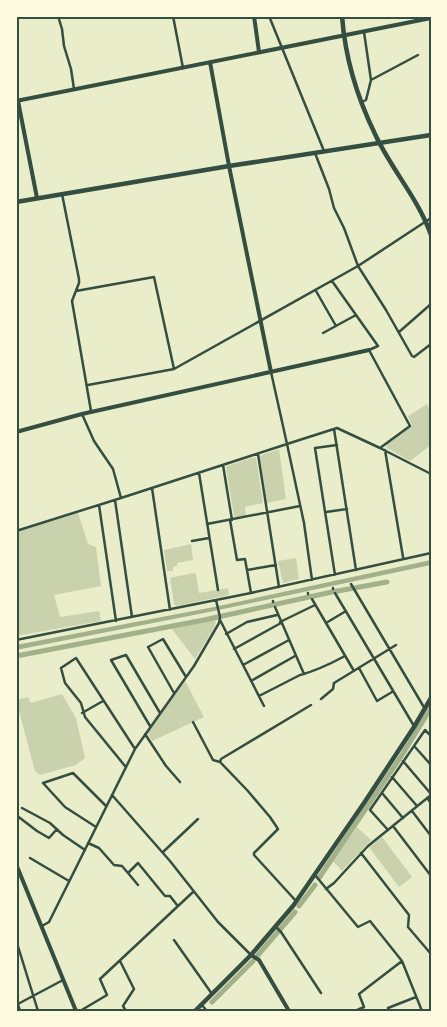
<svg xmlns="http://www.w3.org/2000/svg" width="447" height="1027" font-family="'Varela Round',sans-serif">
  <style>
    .green { fill: #cad2ad }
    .water { fill: #a3b18a }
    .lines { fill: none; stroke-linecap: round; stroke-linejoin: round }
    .canal { stroke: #a3b18a; stroke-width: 5 }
    .minor { stroke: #344e41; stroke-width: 2.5 }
    .tertiary { stroke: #344e41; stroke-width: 4 }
    .primary { stroke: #344e41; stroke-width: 4.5 }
    .neatline { fill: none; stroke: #344e41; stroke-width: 2 }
  </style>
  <rect width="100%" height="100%" fill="#e9edc9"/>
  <path class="green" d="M427,404L431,412V445L410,461L387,448L386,443L412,426L408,416Z
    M279,449L286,499L267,503L260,457L262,455Z
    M255,457L256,458L263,503L245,507L246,516L236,517L234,516L226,468L227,466Z
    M78,513L88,544L96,547L101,586L54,595L60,617L99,611L101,621L16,636V532Z
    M191,544L193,560L177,563V566L173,567V571H167L164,550Z
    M296,558L299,579L283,583L278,561Z
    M193,573L196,574L199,593L228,588L229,595L177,606L174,604L170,578Z
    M216,618L215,626L195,659L171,628Z
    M185,681L204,717L152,741L147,733Z
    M62,694L76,718L85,758L76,765L40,775L35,771L16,700L28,697L31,703Z
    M357,827L371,840L342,871L333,861Z
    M382,837L412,877L399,887L369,847Z"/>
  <path class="water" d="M431,560V565L214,611L16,650V645L214,607Z"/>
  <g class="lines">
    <path class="canal" d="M16,656L204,620L332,592L387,582
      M319,878L402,755L431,708
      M299,906L315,885
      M258,955L295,912
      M212,1002L253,961"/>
    <path class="minor" d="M58,16L62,29L64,46L71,69L74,89
      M173,16L183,68
      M269,16L324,151
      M371,80L418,55
      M362,102L366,100L371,80L364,32
      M315,153L329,189L334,208L344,228L358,266L386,310L412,356L414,357L431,344
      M62,194L79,279V283L72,301L91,411
      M76,291L154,277L174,369L358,266L431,218
      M316,291L336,326
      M399,332L431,304
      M323,333L356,315
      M271,372L287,444L337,428L380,448L410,426L369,350L378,346L332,281
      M88,385L174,369
      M334,429L356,570
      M380,448L431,474
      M385,450L403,557
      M258,454L279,587
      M223,465L232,520
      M199,473L218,590
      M152,488L170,610
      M121,498L287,444L304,523L312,580
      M115,500L132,617
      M99,505L116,621
      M326,512L347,509
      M230,520L237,560L245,559L251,593
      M207,524L300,506
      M16,531L121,498L113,469L94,441L82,414
      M192,541L209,538
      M247,570L276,565
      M335,575L315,448L337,445
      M351,584L425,709
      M333,588V589
      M308,593V594
      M335,593L414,726
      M312,599L354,671
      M273,601V602
      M275,607L304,674
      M220,620L264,706
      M280,622L315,605
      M326,623L346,611
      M226,634L247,622L277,615
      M16,640L251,593L431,553
      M234,649L281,623
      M243,665L289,640
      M359,668L377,701L392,692
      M251,681L295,656
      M174,693L148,647L163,639L186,677
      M259,696L300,675C316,671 330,664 345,656
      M321,699L333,689L334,683L396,645
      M82,713L103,701
      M193,722L213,760L220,762
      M150,726L111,660L126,655L160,713
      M145,734L166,766L180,782
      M415,747L431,765
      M403,761L431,794
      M125,766L85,717L81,703L65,683L61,668L76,658L135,749
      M392,777L417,806
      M382,793L403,818
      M112,795L170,861L218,922L251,955
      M427,798L431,803
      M22,808L50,823L63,835L85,850
      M412,811L431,836
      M16,815L37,831L49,838L57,829
      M393,826L431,876
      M96,827L65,807L43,783L73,773L106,806
      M388,830L370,810L425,730L431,736
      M88,843L99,848L114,865L122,866L128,873L138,863L165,896H170L177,905
      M163,852L198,819
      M361,853L409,915L408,927L431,954
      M30,858L69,881
      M128,873L138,885
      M315,875L358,927L370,921L402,961L422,1011
      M326,889L334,883L368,846L431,795
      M296,901L254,855V853L278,829L270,817L247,790L220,762L221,759L311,705
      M42,926L49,922L135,749L194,666L219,623L220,617L216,600
      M276,927L281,932L321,993
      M16,940L38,1011
      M174,940L212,994
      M120,961L134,989L123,1006L126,1011
      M16,997L20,1011
      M201,1004L207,1011
      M16,1005L63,980
      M80,1011L107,995L100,979L193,892
      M355,1011L364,1007L359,994L402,961
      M389,1011L388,1008L416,997"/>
    <path class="tertiary" d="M254,16L259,52
      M210,62L229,166L271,372
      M16,101L431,18
      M18,101L37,198
      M16,432L82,414L369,350
      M16,864L76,1011
      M251,955L259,960L289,1011"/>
    <path class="primary" d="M342,16C345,57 357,97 375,134C391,169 418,198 431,235
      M16,202L229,166L431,135
      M195,1011L251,955L293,906L364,803L414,727L431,698"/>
  </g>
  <rect width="447" height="1027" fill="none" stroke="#fefae0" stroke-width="35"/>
  <rect x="18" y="18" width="412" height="992" class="neatline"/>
</svg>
